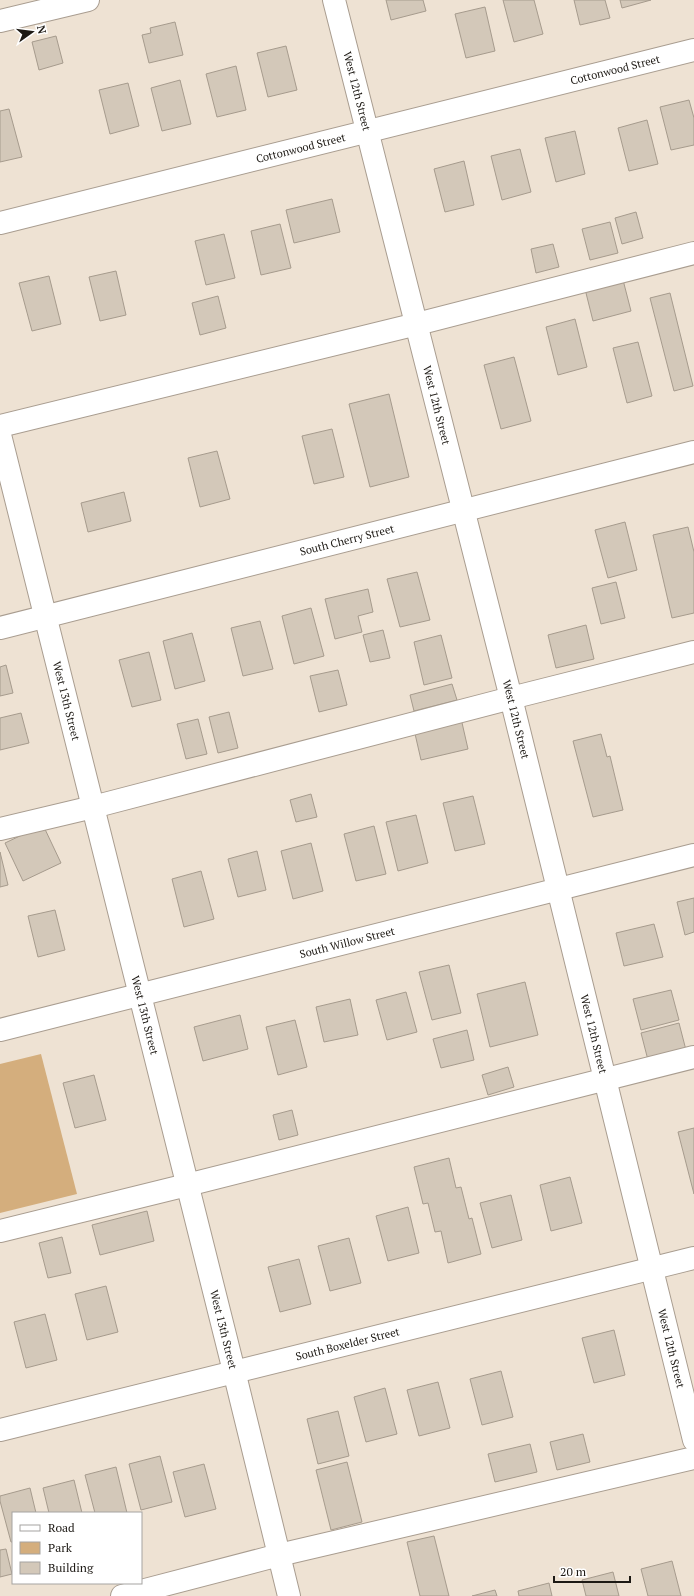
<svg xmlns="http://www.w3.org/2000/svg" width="694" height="1596" font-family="'PT Serif',serif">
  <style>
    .green { fill: #d4ae7d }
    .building { fill: #d3c8b9; stroke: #a69b8d }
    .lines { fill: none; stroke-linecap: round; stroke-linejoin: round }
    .minor-casing { stroke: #a99d90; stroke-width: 24 }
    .minor { stroke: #fff; stroke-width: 22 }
    .labels { text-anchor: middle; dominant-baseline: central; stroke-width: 3.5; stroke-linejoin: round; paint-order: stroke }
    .street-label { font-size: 11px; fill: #1d1914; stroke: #fff }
  </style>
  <rect width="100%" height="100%" fill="#eee2d3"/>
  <path class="green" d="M41,1054L77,1194L0,1213V1064Z"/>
  <path class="building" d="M386,0H423L426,11L391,20Z
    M503,0H534L543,34L514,42Z
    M574,0H605L610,18L580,25Z
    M620,0H651L622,8Z
    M485,7L495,51L466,58L455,14Z
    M175,22L183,55L149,63L142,35L151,33L150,28Z
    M56,36L63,63L39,70L32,42Z
    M286,46L297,90L268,97L257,53Z
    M236,66L246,110L217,117L206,74Z
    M180,80L191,124L162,131L151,88Z
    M128,83L139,126L110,134L99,90Z
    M689,100L694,118V145L671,150L660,107Z
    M9,109L22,157L0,162V111Z
    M647,120L658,164L629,171L618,128Z
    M575,131L585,174L556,182L545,138Z
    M520,149L531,192L502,200L491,156Z
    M464,161L474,205L445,212L434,169Z
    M332,199L340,232L294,243L286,210Z
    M636,212L643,238L622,244L615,218Z
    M610,222L618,253L590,260L582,229Z
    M280,224L291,268L261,275L251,231Z
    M224,234L235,278L206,285L195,241Z
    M553,244L559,267L536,273L531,249Z
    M116,271L126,315L100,321L89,277Z
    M49,276L61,324L32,331L19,283Z
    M622,276L631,311L593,321L584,285Z
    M670,293L693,386L674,391L650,298Z
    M218,296L226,328L200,335L192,303Z
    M575,319L587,367L558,375L546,327Z
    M638,342L652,396L627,403L613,348Z
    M514,357L531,421L501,429L484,365Z
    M389,394L409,477L370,487L349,404Z
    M332,429L344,477L314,484L302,436Z
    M217,451L230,499L200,507L188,458Z
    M124,492L131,521L88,532L81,503Z
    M625,522L637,570L608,578L595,530Z
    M688,527L694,552V613L672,618L653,535Z
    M417,572L430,620L400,627L387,579Z
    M616,582L625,618L601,624L592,588Z
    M368,589L373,612L358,616L362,632L335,639L325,599Z
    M311,608L324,656L294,664L282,616Z
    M260,621L273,669L243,676L231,628Z
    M586,625L594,659L556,668L548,635Z
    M383,630L390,658L370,662L363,635Z
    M192,633L205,681L175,689L163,641Z
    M441,635L452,678L424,685L414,642Z
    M149,652L161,700L132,707L119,660Z
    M6,665L13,693L0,696V667Z
    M338,670L347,705L319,712L310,676Z
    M452,684L457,700L414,711L410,695Z
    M229,712L238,748L218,753L209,717Z
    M21,713L29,743L0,750V718Z
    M460,714L468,749L421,760L413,725Z
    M198,719L207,754L186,759L177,724Z
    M601,734L607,757L610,756L623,810L593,817L573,741Z
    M311,794L317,817L296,822L290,800Z
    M473,796L485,844L455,851L443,803Z
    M416,815L428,863L398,871L386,822Z
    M43,825L61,863L23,881L5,843Z
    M374,826L386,874L356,881L344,834Z
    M311,843L323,891L293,899L281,851Z
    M257,851L266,890L238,897L228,859Z
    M0,852L8,885L0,887Z
    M201,871L214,919L184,927L172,879Z
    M694,898V932L685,935L677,902Z
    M55,910L65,950L38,957L28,916Z
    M654,924L663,957L624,966L616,933Z
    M449,965L461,1013L432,1020L419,972Z
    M525,982L538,1035L490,1047L477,994Z
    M671,990L679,1020L641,1030L633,999Z
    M406,992L417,1032L387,1040L376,1000Z
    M350,999L358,1035L324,1042L316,1007Z
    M240,1015L248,1049L203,1061L194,1027Z
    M295,1020L307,1067L278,1075L266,1027Z
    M679,1023L687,1054L649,1064L641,1033Z
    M467,1030L474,1060L441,1068L433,1039Z
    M508,1067L514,1087L488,1095L482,1075Z
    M94,1075L106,1120L75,1128L63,1083Z
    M292,1110L298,1135L279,1140L273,1115Z
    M694,1128V1194L678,1132Z
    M449,1158L456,1188L461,1187L469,1219L472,1218L481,1254L448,1263L441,1231L435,1232L428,1203L423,1204L414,1167Z
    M570,1177L582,1223L551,1231L540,1185Z
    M511,1195L522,1240L492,1248L480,1203Z
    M408,1207L419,1253L388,1261L376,1216Z
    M147,1211L154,1241L100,1255L92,1225Z
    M62,1237L71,1273L48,1278L39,1243Z
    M349,1238L361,1283L330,1291L318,1246Z
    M299,1259L311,1304L280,1312L268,1267Z
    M106,1286L118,1332L87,1340L75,1294Z
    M45,1314L57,1360L26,1368L14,1322Z
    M614,1330L625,1375L594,1383L582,1338Z
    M501,1371L513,1417L482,1425L470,1379Z
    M438,1382L450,1428L419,1436L407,1390Z
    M385,1388L397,1434L366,1442L354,1397Z
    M338,1411L349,1456L318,1464L307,1419Z
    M583,1434L590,1462L557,1470L550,1442Z
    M530,1444L537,1472L495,1482L488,1454Z
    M160,1456L172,1502L141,1510L129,1464Z
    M347,1462L362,1522L331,1530L316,1470Z
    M204,1464L216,1509L185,1517L173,1472Z
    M116,1467L127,1513H95L85,1475Z
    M74,1480L82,1513H49L43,1488Z
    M30,1488L36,1513H13V1542H11L0,1501V1496Z
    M434,1536L449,1596H420L407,1542Z
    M6,1549L12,1574L0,1577V1550Z
    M672,1561L681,1596H648L641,1569Z
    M613,1572L619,1596H586L582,1580Z
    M549,1583L552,1596H519L518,1591Z
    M495,1590L497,1596H472Z"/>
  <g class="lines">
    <defs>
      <g id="minor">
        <path id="s1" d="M334,0L511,698L694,1440"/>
        <path d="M0,21L88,0"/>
        <path id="s2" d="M0,223L694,50"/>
        <path d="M0,426L417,324L694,253"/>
        <path id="s3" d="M0,435L234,1371L289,1596"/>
        <path id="s4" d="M0,628L694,452"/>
        <path d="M0,829L93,807L511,698L694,652"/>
        <path id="s5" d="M0,1030L694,855"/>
        <path d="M0,1231L187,1185L694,1057"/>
        <path id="s6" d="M0,1430L694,1258"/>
        <path d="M122,1596L279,1555L694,1458"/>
      </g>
    </defs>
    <use href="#minor" class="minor-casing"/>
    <use href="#minor" class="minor"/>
  </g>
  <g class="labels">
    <g class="street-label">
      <text stroke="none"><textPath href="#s2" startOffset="634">Cottonwood Street</textPath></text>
      <text stroke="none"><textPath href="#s1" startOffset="94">West 12th Street</textPath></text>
      <text stroke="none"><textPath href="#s2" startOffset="310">Cottonwood Street</textPath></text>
      <text stroke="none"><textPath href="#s1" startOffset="418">West 12th Street</textPath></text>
      <text stroke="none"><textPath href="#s4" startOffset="358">South Cherry Street</textPath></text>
      <text stroke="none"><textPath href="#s3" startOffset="274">West 13th Street</textPath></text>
      <text stroke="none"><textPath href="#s1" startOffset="742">West 12th Street</textPath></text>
      <text stroke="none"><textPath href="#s5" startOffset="358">South Willow Street</textPath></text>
      <text stroke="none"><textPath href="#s3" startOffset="598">West 13th Street</textPath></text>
      <text stroke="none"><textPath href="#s1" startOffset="1066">West 12th Street</textPath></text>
      <text stroke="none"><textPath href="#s3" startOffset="922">West 13th Street</textPath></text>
      <text stroke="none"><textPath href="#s6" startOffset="358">South Boxelder Street</textPath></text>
      <text stroke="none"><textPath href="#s1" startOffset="1390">West 12th Street</textPath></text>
    </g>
  </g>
  <rect x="12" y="1512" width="130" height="72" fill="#ffffff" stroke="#a5a3a1"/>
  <rect x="20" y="1525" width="20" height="6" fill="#ffffff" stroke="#a5a3a1"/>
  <text x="48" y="1532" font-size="12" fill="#1d1914">Road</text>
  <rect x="20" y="1542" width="20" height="12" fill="#d4ae7d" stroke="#a5a3a1"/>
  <text x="48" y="1552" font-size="12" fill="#1d1914">Park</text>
  <rect x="20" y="1562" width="20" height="12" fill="#d3c8b9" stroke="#a5a3a1"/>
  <text x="48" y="1572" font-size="12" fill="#1d1914">Building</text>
  <g transform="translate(32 32) rotate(76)" stroke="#ffffff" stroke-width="3" paint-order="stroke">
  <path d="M0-3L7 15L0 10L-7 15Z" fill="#1d1914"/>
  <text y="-6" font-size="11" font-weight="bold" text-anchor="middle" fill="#1d1914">N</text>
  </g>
  <path d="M554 1576v6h76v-6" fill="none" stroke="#1d1914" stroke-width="2"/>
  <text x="560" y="1576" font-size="12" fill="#1d1914" stroke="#ffffff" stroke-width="3" paint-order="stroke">20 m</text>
</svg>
